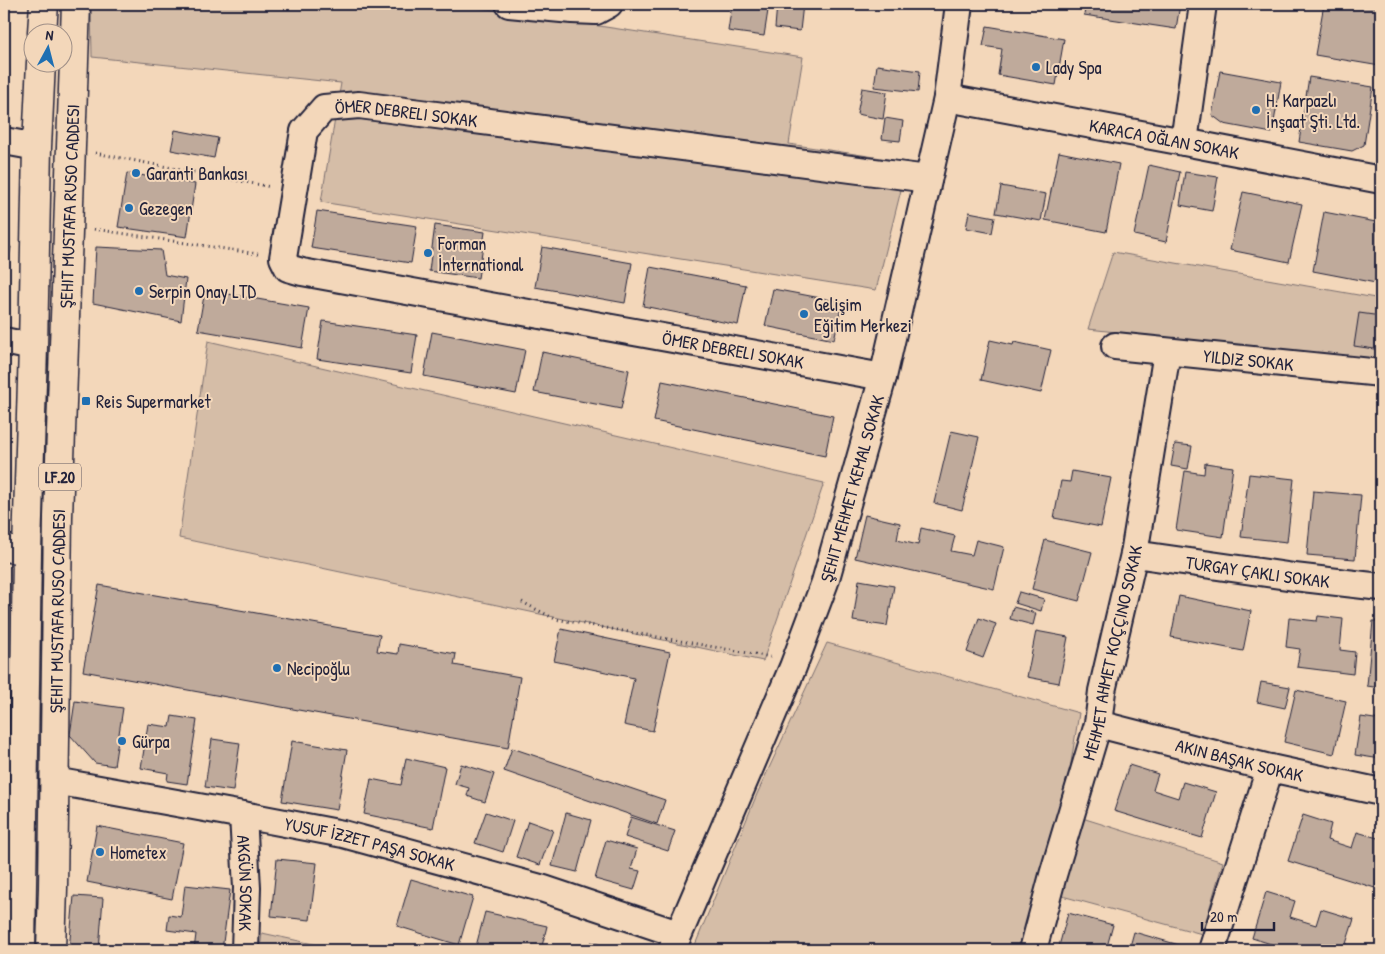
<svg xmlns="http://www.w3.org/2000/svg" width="1385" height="954" font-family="'Patrick Hand',sans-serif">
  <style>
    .green { fill: #d5bda7; stroke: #7c7071 }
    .building { fill: #bfaa9b; stroke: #22223b }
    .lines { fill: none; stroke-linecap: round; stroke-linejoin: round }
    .minor-casing { stroke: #22223b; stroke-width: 30 }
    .major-casing { stroke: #22223b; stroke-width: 31 }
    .path { stroke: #22223b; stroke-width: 3; stroke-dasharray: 1 4; stroke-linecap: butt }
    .minor { stroke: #f3d7ba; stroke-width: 26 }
    .major { stroke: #f3d7ba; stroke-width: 28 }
    .poi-dot { fill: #1f6fb2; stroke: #f3d7ba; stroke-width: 2 }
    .labels { text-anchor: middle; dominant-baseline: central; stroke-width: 4; stroke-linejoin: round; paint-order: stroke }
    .shield { fill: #f3d7ba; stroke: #615861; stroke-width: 1 }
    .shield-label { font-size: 16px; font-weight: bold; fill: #22223b }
    .poi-label { font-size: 18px; fill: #22223b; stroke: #f3d7ba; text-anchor: start }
    .street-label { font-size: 18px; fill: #22223b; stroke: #f3d7ba }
  </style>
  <rect width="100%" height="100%" fill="#f3d7ba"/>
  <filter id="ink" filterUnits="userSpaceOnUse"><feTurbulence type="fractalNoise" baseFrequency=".02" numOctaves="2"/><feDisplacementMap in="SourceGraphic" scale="10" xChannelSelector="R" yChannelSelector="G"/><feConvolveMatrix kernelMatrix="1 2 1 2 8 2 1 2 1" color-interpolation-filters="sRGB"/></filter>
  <g filter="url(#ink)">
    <path class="green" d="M91,4H454L803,57L789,144L908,162L876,290L321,202L341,83L92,57Z
      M1113,252L1381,299V360L1088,329Z
      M208,341L824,483L763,661L179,538Z
      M827,643L1079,713L1063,812L1223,862L1202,934L1040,890L1020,950H693L757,794Z
      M262,933L341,950H260Z"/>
    <path class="building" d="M732,4H769L764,36L728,31Z
      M777,4H803L800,31L775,28Z
      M1086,4H1180L1176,29L1084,15Z
      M1324,4H1381L1380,66L1315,55Z
      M987,26L1064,39L1056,85L998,75L1002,49L983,46Z
      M877,65L920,71L918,92L874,87Z
      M1220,71L1281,82L1272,133L1224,124L1212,115Z
      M1309,77L1373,87L1364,145L1352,151L1299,142Z
      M862,88L887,92L883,119L857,114Z
      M885,118L903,121L900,141L882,139Z
      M175,130L218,138L214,158L171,150Z
      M1059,152L1119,164L1106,232L1045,220Z
      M1149,165L1180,172L1166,242L1134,235Z
      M1185,172L1218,177L1212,211L1180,205Z
      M127,173L195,184L187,237L118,227Z
      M1001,186L1046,194L1041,221L996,213Z
      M1243,192L1302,204L1289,262L1230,250Z
      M317,211L417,226L411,263L311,248Z
      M969,212L995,217L992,233L966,228Z
      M1324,212L1381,223V284L1313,271Z
      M435,225L485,232L478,278L429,271Z
      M4,245L11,247L4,281Z
      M96,247L161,250L165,275L186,279L181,321L93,303Z
      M542,247L632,263L625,303L535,287Z
      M650,267L746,285L738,325L643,306Z
      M773,289L842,302L834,340L765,326Z
      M205,290L309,308L302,348L198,330Z
      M1359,313L1381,316V350L1354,346Z
      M323,321L417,335L411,373L317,359Z
      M432,332L525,350L516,394L424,376Z
      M990,340L1013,345L1014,342L1051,350L1041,393L981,380Z
      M542,352L629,370L621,409L534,392Z
      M662,381L833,416L825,456L654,421Z
      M951,431L979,437L962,510L934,503Z
      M1175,444L1192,446L1188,469L1171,466Z
      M1205,463L1233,467L1223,537L1176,530L1185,471L1204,474Z
      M1072,471L1111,478L1101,527L1054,518L1061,481L1070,482Z
      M1249,474L1294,479L1287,542L1241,537Z
      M1313,491L1361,495L1355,559L1307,555Z
      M865,515L900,523L897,540L918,545L921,528L955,536L951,551L972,555L976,540L1004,547L994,589L855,558Z
      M1045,540L1092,552L1079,601L1032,589Z
      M859,580L894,586L887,626L853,621Z
      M99,585L380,635L377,651L398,654L399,644L456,654L454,665L520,677L508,748L83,671Z
      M1019,592L1044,599L1041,611L1015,603Z
      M1179,596L1251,611L1243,651L1171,637Z
      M1013,607L1036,613L1033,625L1010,619Z
      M1318,616L1343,619L1340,650L1355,652L1353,674L1297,667L1300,649L1286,647L1289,618L1317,621Z
      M979,618L996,624L983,658L967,652Z
      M1373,621H1381V688L1367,686Z
      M561,629L670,652L653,731L624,725L634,678L554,661Z
      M1036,631L1068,637L1059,683L1027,677Z
      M1261,682L1290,687L1285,708L1257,702Z
      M1296,690L1346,701L1334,754L1284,742Z
      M75,701L123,708L114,766L95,763L70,735Z
      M172,716L197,720L187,784L167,781L168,773L141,768L148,724L170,727Z
      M1361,717L1381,720V759L1355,755Z
      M212,739L240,743L233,791L205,787Z
      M292,741L347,750L337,810L282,801Z
      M512,748L665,800L657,824L504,771Z
      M406,758L445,767L433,828L364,814L371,779L401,785Z
      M461,764L494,774L485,802L467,796L469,788L455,784Z
      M1129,765L1158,774L1153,790L1178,798L1183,782L1216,792L1202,838L1114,811Z
      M486,812L513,821L503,852L475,843Z
      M566,813L591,820L577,872L552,866Z
      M1303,815L1331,824L1327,840L1352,848L1357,832L1381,839V869L1375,888L1288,861Z
      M631,817L675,831L668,851L625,837Z
      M528,821L553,830L540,865L516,857Z
      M97,826L183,843L172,899L87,882Z
      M606,840L637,849L631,869L640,871L634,890L595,879Z
      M277,859L317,863L310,920L271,916Z
      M411,879L473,897L459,945L397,926Z
      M185,885L230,890L222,950H194L196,934L167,930L169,915L181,917Z
      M1266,892L1295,901L1290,917L1316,925L1321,909L1354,919L1344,950H1290L1252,938Z
      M74,896L103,898L99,950H69Z
      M485,912L547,926L541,950H475Z
      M1068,913L1113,925L1106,950H1058Z
      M1134,932L1179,945L1177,950H1129Z
      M591,942L615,949V950H589Z"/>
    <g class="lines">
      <defs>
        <g id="minor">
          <path d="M509,4L572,10L596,11L609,4"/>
          <path id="s1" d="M947,98L1184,142L1381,180"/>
          <path d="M4,141L37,147"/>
          <path d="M1184,142L1203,4"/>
          <path d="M4,341L33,347"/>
          <path id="s2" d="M1115,346L1381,373"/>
          <path id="s3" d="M883,377L302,272L288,268L283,258L304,131L324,108L359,105L928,179"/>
          <path d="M4,548L27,551"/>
          <path id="s4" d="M1134,554L1294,577L1381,587"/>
          <path id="s5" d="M1098,724L1270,768L1381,792"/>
          <path d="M4,747L24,750"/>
          <path id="s6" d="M55,781L243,815L343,834L544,889L678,934"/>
          <path id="s7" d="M243,815L247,888L245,950"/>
          <path d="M4,921L22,923"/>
          <path id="s8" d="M672,950L793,667L825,582L883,377L947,98L959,4"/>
          <path id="s9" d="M1033,950L1053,875L1098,724L1102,691L1134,554L1167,352"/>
          <path d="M1212,950L1270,768"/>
        </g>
        <g id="major">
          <path d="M42,32L44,4"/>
          <path d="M21,950L27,551L33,347L37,147L41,62"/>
          <path id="s10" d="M51,950L53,888L58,517L76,4"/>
        </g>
      </defs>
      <use href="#minor" class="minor-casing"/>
      <use href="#major" class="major-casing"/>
      <path class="path" d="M95,153L271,187
        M94,229L258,254
        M522,602L555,619L771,657"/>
      <use href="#minor" class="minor"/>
      <use href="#major" class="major"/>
    </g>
  </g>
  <g class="poi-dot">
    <circle cx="1036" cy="67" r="5"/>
    <circle cx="1256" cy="110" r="5"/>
    <circle cx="136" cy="173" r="5"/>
    <circle cx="129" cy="208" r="5"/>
    <circle cx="428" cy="253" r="5"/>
    <circle cx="139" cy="291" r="5"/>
    <circle cx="804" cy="314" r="5"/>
    <rect x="81" y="396" width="10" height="10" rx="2.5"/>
    <circle cx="277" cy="668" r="5"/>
    <circle cx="122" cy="741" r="5"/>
    <circle cx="100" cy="852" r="5"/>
  </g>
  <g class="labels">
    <rect class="shield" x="39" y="463.5" width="42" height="27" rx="4"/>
    <g class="shield-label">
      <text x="60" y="477">LF.20</text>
    </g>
    <g class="poi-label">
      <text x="1046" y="67">Lady Spa</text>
      <text x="1266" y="100">H. Karpazlı<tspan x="1266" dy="21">İnşaat Şti. Ltd.</tspan></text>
      <text x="146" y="173">Garanti Bankası</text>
      <text x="139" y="208">Gezegen</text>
      <text x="438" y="243">Forman<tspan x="438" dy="21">İnternational</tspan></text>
      <text x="149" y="291">Serpin Onay LTD</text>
      <text x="814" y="304">Gelişim<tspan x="814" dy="21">Eğitim Merkezi</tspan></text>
      <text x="96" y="401">Reis Supermarket</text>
      <text x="287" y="668">Necipoğlu</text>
      <text x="132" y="741">Gürpa</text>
      <text x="110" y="852">Hometex</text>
    </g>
    <g class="street-label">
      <text stroke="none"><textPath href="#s3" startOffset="858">ÖMER DEBRELI SOKAK</textPath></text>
      <text stroke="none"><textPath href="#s1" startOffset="221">KARACA OĞLAN SOKAK</textPath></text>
      <text stroke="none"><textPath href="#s10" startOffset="744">ŞEHIT MUSTAFA RUSO CADDESI</textPath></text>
      <text transform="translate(733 350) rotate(10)">ÖMER DEBRELI SOKAK</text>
      <text stroke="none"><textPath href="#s2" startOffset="134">YILDIZ SOKAK</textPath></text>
      <text stroke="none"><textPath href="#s8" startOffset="496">ŞEHIT MEHMET KEMAL SOKAK</textPath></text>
      <text stroke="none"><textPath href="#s4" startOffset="125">TURGAY ÇAKLI SOKAK</textPath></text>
      <text stroke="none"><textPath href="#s10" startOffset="339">ŞEHIT MUSTAFA RUSO CADDESI</textPath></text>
      <text stroke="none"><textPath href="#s9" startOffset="308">MEHMET AHMET KOÇÇINO SOKAK</textPath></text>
      <text stroke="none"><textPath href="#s5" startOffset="146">AKIN BAŞAK SOKAK</textPath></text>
      <text stroke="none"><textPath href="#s6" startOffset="321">YUSUF İZZET PAŞA SOKAK</textPath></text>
      <text stroke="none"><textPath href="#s7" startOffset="68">AKGÜN SOKAK</textPath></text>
    </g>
  </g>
  <rect width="1385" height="954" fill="none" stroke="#f3d7ba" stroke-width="20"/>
  <rect x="10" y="10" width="1365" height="934" fill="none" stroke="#22223b" stroke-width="2" filter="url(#ink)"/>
  <g transform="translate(48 48) rotate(7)"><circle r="24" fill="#f3d7ba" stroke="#9f8f87"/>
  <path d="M0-4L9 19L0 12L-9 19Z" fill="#1f6fb2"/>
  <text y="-8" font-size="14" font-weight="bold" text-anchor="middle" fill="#22223b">N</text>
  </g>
  <path d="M1202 922v8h72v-8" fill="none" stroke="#22223b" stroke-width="2.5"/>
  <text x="1210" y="922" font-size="15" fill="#22223b" stroke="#f3d7ba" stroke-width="4" paint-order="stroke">20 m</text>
</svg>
